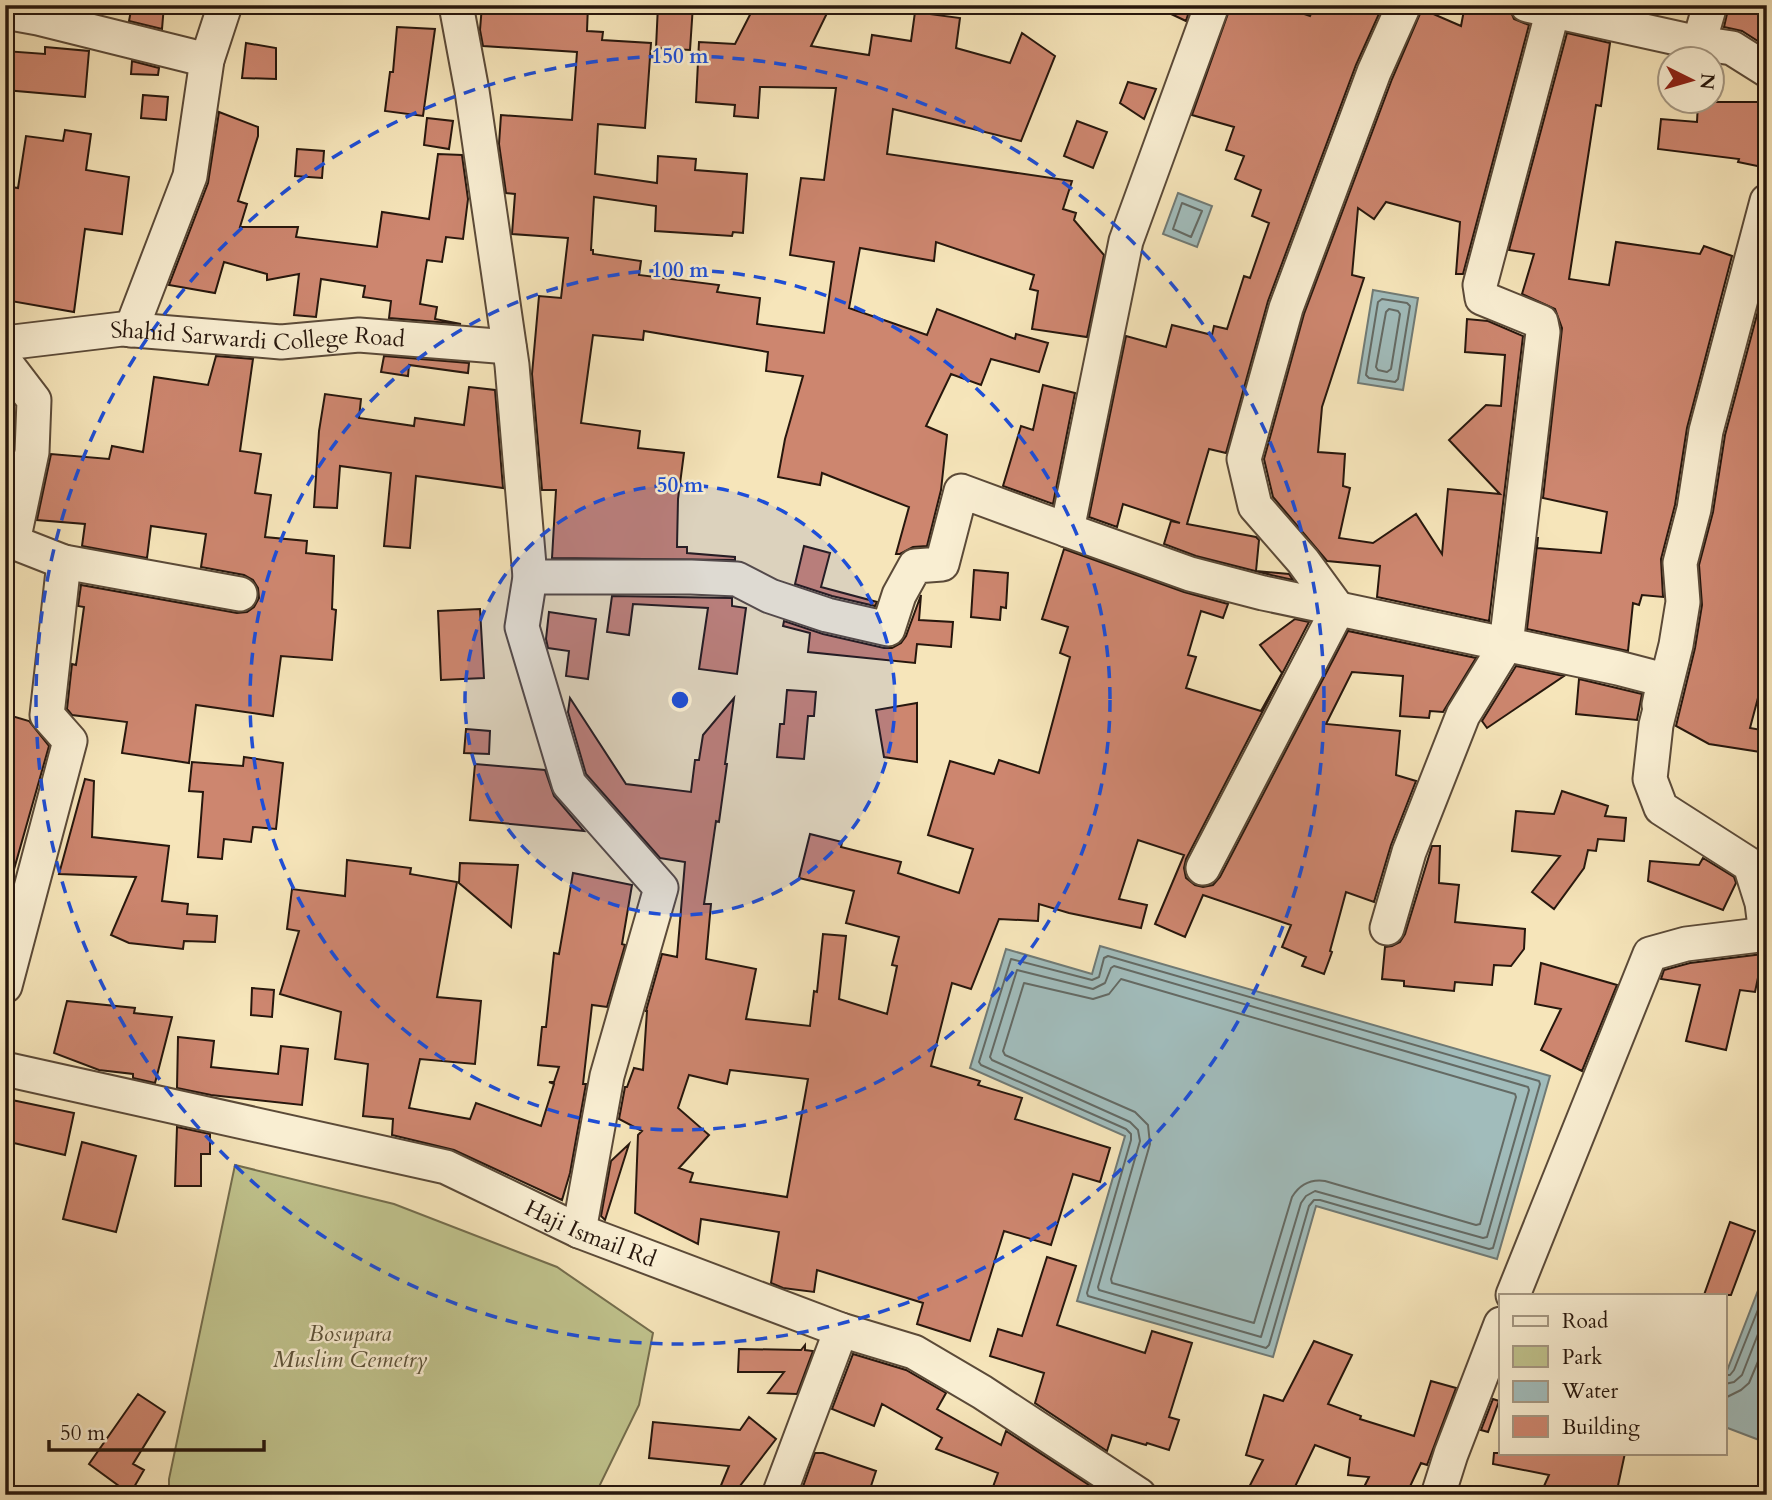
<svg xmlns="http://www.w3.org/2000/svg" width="1772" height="1500" font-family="Cardo,serif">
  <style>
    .green { fill: #c0c38d; stroke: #746d4d; stroke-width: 2 }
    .water { fill: #a1bcbb; stroke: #707a75; stroke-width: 2 }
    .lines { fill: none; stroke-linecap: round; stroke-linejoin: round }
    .shore { stroke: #646a64; stroke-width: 2 }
    .building { fill: #cd866f; stroke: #27170d; stroke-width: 2; fill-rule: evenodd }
    .minor-casing { stroke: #5b4a38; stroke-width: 37 }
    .minor { stroke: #f9eed2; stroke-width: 33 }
    .ring { fill: none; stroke: #1d4ed8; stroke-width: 3.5; stroke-dasharray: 12 9 }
    .labels { text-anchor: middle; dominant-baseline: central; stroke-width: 5; stroke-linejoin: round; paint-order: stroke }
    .street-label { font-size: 23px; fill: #27170d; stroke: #f9eed2 }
    .park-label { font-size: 23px; font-style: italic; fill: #5d533a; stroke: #f9eed2 }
    .centre { fill: #1d4ed8; stroke: #f9eed2; stroke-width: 3.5 }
    .ring-label { font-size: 21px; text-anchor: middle; font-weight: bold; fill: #1d4ed8; stroke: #f9eed2; stroke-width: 5; stroke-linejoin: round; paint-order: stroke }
  </style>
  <rect width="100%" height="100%" fill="#f6e5ba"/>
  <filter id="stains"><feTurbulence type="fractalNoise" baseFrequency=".00286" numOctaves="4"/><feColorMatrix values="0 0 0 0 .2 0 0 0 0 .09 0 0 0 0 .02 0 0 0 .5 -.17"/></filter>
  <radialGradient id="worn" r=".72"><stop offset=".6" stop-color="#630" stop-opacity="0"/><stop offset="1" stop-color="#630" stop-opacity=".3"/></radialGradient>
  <path class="green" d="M235,1165L394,1204L557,1267L653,1333L639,1405L595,1495H169V1479Z"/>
  <path class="water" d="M1178,193L1212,206L1197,247L1163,234Z
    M1373,290L1418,298L1403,390L1358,383Z
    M1100,946L1550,1076L1497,1259L1316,1206L1273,1357L1077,1301L1125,1136L970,1068L1006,949L1092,974Z
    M1764,1275L1767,1276V1443L1725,1427V1376Z"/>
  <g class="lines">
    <path class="shore" d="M1182,203L1202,211L1191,237L1173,229Z
      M1382,299L1407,303L1410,306L1398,379L1395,382L1369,378L1366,375L1378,302Z
      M1389,309L1398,311L1400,314L1391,369L1387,372L1378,370L1376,367L1386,312Z
      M1108,956L1539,1081L1540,1084L1493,1248L1489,1249L1320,1200H1314L1309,1206L1269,1345L1266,1348L1088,1296L1087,1293L1131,1140V1134L1126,1129L981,1065L979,1062L1011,959L1092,980L1099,977L1104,958Z
      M1114,966L1528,1087L1529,1090L1487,1237L1483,1238L1315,1191L1306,1196L1301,1203L1261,1337L1099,1290L1098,1287L1140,1141L1138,1130L1130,1122L992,1060L990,1057L1017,970L1093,989L1105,983L1111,968Z
      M1121,979L1515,1094L1516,1097L1480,1224L1476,1225L1325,1181C1311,1179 1300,1184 1292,1197L1254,1323L1112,1283L1111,1279L1150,1144L1148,1125L1135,1112L1005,1055L1003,1051L1024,983L1093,999L1109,994Z
      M1725,1375H1730L1734,1370L1767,1287
      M1725,1384L1734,1382L1742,1375L1767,1311
      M1725,1395L1727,1397L1741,1390L1749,1383L1767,1340"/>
  </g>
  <path class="building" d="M132,5H164L162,29L129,21Z
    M482,5H588L587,31L603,32L602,40L651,43L645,128L598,124L595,174L657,183L658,156L696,159L695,170L747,174L743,233L733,232L732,236L655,231L656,206L594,197L591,250H593V254L641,261L639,275L719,285L717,292L760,298L757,324L824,333L834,262L790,255L801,178L824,180L836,88L760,87L758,118L734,116L735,105L696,102L699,42L735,44L755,5H831L811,46L869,55L872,35L911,41L915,12L960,18L956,48L1010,63L1022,33L1055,56L1021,141L893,109L887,154L1072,181L1063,209L1076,213L1074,220L1104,255L1087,337L1032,329L1038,291L1030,289L1034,275L936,242L934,261L860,248L849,308L927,335L937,309L1015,339L1016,334L1048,343L1039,372L991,359L981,385L951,374L926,426L947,435L941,490L927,546L913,547L900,554H896L909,507L822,473L820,485L778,477L785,439L803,376L766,371L768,352L644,331L643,340L593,335L581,423L640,431L638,448L684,453L678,499L677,547H687V553L735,557V560L552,558L556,490H542L532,374L539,296L561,298L568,238L512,234L515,194L506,193L499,144L501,115L572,120L577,52L483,46L480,30Z
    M658,5H693L690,50L656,48Z
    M1152,5H1191L1186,21Z
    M1231,5H1245L1262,11L1264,5H1278L1310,16L1315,5H1383L1356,65L1268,301L1226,453L1209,449L1187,524L1256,537L1259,540L1256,571L1289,574L1293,580L1267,574L1196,556L1164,544L1171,521L1180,523L1123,504L1117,527L1089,517L1126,336L1166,347L1172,325L1212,335L1214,326L1227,329L1244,276L1250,278L1269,223L1252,216L1261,190L1235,179L1244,156L1226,150L1234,127L1192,115Z
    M1465,5H1508L1514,19L1529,25L1463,274H1456L1460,222L1386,202L1374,219L1358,208L1352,275L1364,278L1322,407L1318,452L1345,454L1343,486L1350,488L1339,538L1373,543L1416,514L1442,554L1448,489L1500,494L1449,440L1486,405L1501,406L1505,355L1465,352L1467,319L1488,321L1523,336L1489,621L1377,597L1380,566L1327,561L1273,497L1264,459L1304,314L1392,79L1422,9L1461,26Z
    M1729,5H1767V47L1742,31L1724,27Z
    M397,27L435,29L423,116L385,111L390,72H393Z
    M1567,33L1610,43L1601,106L1596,105L1569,279L1609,285L1616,242L1700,254L1704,246L1732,256L1687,428L1675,505L1661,559L1663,597L1642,595L1639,605L1633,603L1628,651L1527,629L1538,537L1537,548L1601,553L1607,512L1543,498L1562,328L1555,309L1522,294L1534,254L1509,250Z
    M246,43L276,48V79L242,78Z
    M45,47L89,51L85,97L5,90V51L45,54Z
    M132,61L159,68L158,75L131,74Z
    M1128,82L1156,89L1144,119L1120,103Z
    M143,95L168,97L166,120L141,118Z
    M1698,102H1767V168L1738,162L1739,159L1658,149L1661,119L1697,122Z
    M219,112L258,127V136L238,201L247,204L240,227H298L296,237L377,247L382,212L429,219L438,154L462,155L468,199L463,239L446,237L442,262L427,260L420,304L437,307L435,319L461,324L389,318L391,301L363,297L365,286L321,279L316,317L294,315L299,274L267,280V274L224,262L215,293L169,285L208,183Z
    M427,118L453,121L449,149L424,145Z
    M1077,121L1107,132L1093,168L1064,156Z
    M65,130L91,134L86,170L129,177L122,234L85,229L74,312L5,300V186L18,188L26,136L63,141Z
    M297,149L324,151L322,178L295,176Z
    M1767,277V664L1750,728L1767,731V753L1709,744L1676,726L1695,648L1702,605L1699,565L1713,512L1725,435Z
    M216,356L253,359L240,451L261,454L255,493L271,495L265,537L307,541L306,553L334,556L332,609L336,610L332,660L281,656L273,716L196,705L189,763L122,753L127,722L72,715L67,709L72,664L76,665L84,607L78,606L81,585L237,613L247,612L254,607L259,598L258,588L253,580L244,575L201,567L206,534L151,526L147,558L82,546L85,524L37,520L51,454L109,459L112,446L143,452L154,377L208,385Z
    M384,356L469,363L468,373L409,365L408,376L381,372Z
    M1043,385L1075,393L1053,504L1003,486L1021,426L1033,430Z
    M469,387L495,390L503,488L416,476L410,548L384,546L391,473L340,466L337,508L314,507L319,431L325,394L361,399L359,418L414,426L415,418L464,425Z
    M804,546L830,553L821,587L877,602L875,606L832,596L795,584Z
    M1064,549L1184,592L1228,604L1223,618L1201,611L1188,655L1196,657L1186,688L1261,711L1282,673L1260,645L1295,619L1309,622L1186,859L1184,868L1186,878L1195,885L1203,887L1213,885L1220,877L1348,631L1476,658L1443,712L1430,711L1429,718L1400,716L1403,676L1352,672L1326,724L1400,731L1396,775L1416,781L1391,845L1374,902L1346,892L1330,951L1332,952L1324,974L1302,966L1306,957L1282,947L1291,925L1203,895L1185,937L1155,924L1184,855L1138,840L1119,899L1147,905L1141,928L1069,913L1039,904L1038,921L999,919L971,989L952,983L931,1066L980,1081L978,1085L1022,1098L1015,1119L1110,1148L1100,1182L1073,1174L1051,1245L1004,1231L970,1341L917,1324L923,1303L817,1270L814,1292L783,1288L771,1283L779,1232L701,1219L698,1244L635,1213L638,1135L642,1131L619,1119L625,1087H627L634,1068L643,1070L647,1011H646L662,954L677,957L685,862L660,858L586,774L568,712L570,698L626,784L691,792L695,760H699L703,735L734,698L725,764H727L719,822L716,821L704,904H711L706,959L756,969L746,1019L810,1026L814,991L817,992L823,934L846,936L839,999L887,1014L897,966L892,965L899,937L846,923L854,891L799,878L810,834L842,842L841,847L901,862L898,873L959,893L973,849L928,835L950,761L994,774L999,760L1039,773L1070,657L1060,653L1068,627L1042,619ZM730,1070L808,1079L787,1197L690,1182L693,1173L679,1168L709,1135L678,1108L689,1075L727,1084Z
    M974,570L1008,573L1006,608L1001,607L1000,620L971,617Z
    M921,595L919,620L953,622L951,647L917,644L915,663L808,652L810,633L783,626L784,621L823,634L884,648H892L901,643L906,636Z
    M612,596L732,598V606L746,608L737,674L699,669L708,608L633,604L629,635L607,632Z
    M480,609L484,678L441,680L438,611Z
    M549,612L596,619L588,679L566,676L569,651L548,648L546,639Z
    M1516,666L1564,676L1487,728L1482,721Z
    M1579,679L1642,694L1637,720L1576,714Z
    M787,690L816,692L814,716H808L804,759L777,757L780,724H784Z
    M917,703V762L884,757L876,710Z
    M5,714L29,721L49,746L7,894L5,893Z
    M466,729L490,731L489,754L464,753Z
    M244,757L283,763L276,829L253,827L251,842L224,839L222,859L198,857L203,792L189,791L192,762L243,766Z
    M475,764L545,770L554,796L584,831L470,820Z
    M85,779L94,781L92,837L169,846L162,901L188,904L187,914L217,916L215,942L184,941L183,949L129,943L111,935L136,877L59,874Z
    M1562,791L1608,806L1605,816L1626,818L1624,841L1598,839L1596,851L1588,850L1584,868L1554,909L1532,892L1560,856L1512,851L1516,811L1554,814Z
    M1432,846H1440L1439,883L1459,885L1455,922L1525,929L1524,949L1511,966L1494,965L1492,985L1455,982L1454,991L1404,986V981L1382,979L1385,947L1392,946L1400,942L1405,934Z
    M1703,858L1734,877L1736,883L1723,910L1648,881L1650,861L1699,865Z
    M347,860L411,868L410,874L457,882L437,997L481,1001L475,1064L420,1059L409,1108L470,1119L476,1103L541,1126L554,1084L549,1082H554L559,1067L538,1065L542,1027H546L554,953L559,954L573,873L632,885L622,944L625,945L607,1007L592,1005L583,1084H586L570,1173L562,1200L454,1150L392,1135L393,1119L363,1116L368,1064L335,1059L341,1012L280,994L299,931L287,929L292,889L345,896Z
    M460,863L518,865L511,927L459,883Z
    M1763,954L1755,992L1740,990L1726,1050L1686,1041L1700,985L1661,979L1664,970L1690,963Z
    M1541,963L1617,985L1582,1071L1541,1050L1561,1009L1535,1004Z
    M252,988L274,990L272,1017L251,1015Z
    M67,1001L135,1008L134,1013L172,1017L155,1083L133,1078V1074L99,1070L54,1053Z
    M178,1037L214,1041L211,1067L278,1074L281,1046L308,1049L302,1105L211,1095L177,1088Z
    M12,1100L74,1113L65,1155L5,1141V1130Z
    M177,1127L210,1134V1154H201V1186H175Z
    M82,1142L136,1156L116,1232L63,1219Z
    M629,1144L605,1220L601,1216L611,1161Z
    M1730,1222L1755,1231L1731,1295H1704Z
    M1047,1257L1076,1266L1057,1325L1145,1353L1152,1331L1192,1343L1169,1417L1179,1420L1169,1450L1147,1443L1146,1445L1112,1435L1107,1451L1035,1403L1044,1373L990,1356L998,1329L1022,1336Z
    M1314,1341L1352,1355L1328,1404L1361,1416L1360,1419L1414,1436L1431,1381L1456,1388L1427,1465L1421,1463L1406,1495H1360L1369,1477L1348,1475L1350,1458L1315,1445L1291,1495H1245L1263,1460L1246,1455L1264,1395L1283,1401Z
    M805,1345V1350L813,1351L797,1394L768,1393L784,1372H738L739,1349L801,1350Z
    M853,1354L906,1370L946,1393L937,1409L1001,1445L1006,1431L1095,1489L1093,1495H990L998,1473L936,1449L942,1438L882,1404L874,1426L832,1409Z
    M138,1394L165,1412L133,1464L144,1470L130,1494L89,1464Z
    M1493,1399L1499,1401L1488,1432L1481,1430Z
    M749,1417L776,1439L733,1495H717L729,1466L649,1458L653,1422L740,1430Z
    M815,1453H823L876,1471L868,1495H800Z
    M1494,1453H1625L1616,1495H1540L1549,1475L1493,1464Z"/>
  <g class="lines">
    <defs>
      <g id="minor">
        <path d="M456,5L472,91L512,365L530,577L522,627L569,784L661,888L607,1076L579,1231"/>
        <path d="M1527,5L1699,43L1732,48L1767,70"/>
        <path d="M5,12L38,18L207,60"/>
        <path d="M1699,43L1710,5"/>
        <path d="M131,330L190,176L207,60L225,5"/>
        <path id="s1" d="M5,343L122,329L281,342L359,335L509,347"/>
        <path d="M5,362L34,400L32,452L13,542L64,562L47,715L70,741L5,986"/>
        <path d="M1067,530L1190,574L1263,593L1618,668L1664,680L1659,705"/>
        <path d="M64,562L240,594"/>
        <path d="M530,577H691L737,579L770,596L827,615L888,629L899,595L915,566L942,564L961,491L1067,530L1126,241L1212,5"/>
        <path d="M1203,868L1338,609L1303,561L1255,506L1244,459L1286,308L1374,72L1404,5"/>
        <path d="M1387,928L1409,852L1463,715L1506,645L1543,332L1541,322L1482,298L1480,285L1553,10"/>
        <path d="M1766,935L1762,903L1750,865L1661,808L1650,779L1656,725L1676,645L1683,602L1680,563L1694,509L1706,431L1767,201"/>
        <path id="s2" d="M5,1069L446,1167L579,1231L841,1330L914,1352L982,1392L1139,1495"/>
        <path d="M1513,1295L1650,954L1686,944L1767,934"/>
        <path d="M779,1495L841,1330"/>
        <path d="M1438,1495L1451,1454L1501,1324"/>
      </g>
    </defs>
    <use href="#minor" class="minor-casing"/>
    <use href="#minor" class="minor"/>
  </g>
  <circle cx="680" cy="700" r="215" fill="#1d4ed8" fill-opacity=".12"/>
  <g class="ring">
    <circle cx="680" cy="700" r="215"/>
    <circle cx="680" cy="700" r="430"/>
    <circle cx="680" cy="700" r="644"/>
  </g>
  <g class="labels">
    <g class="street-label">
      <text stroke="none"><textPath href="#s1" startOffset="254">Shahid Sarwardi College Road</textPath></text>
      <text stroke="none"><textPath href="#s2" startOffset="611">Haji Ismail Rd</textPath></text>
    </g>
    <g class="park-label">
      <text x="350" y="1333">Bosupara<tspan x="350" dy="26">Muslim Cemetry</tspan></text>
    </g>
  </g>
  <circle cx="680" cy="700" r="10" class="centre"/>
  <g class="ring-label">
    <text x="680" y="63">150 m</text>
    <text x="680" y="277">100 m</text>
    <text x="680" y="492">50 m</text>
  </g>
  <rect width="1772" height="1500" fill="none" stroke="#f6e5ba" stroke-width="28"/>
  <rect x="7" y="7" width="1758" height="1486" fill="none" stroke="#27170d" stroke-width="3.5"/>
  <rect x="14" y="14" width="1744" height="1472" fill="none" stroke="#27170d" stroke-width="2"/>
  <rect x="1499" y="1294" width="228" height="161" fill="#f9eed2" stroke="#a59883" stroke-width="2"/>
  <rect x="1513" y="1316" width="35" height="10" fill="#f9eed2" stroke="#a59883" stroke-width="2"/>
  <text x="1562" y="1328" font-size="21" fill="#27170d">Road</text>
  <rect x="1513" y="1346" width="35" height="21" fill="#c0c38d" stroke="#a59883" stroke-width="2"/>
  <text x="1562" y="1364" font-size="21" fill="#27170d">Park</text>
  <rect x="1513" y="1381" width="35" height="21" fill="#a1bcbb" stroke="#a59883" stroke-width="2"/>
  <text x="1562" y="1398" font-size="21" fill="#27170d">Water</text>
  <rect x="1513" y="1416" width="35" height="21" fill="#cd866f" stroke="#a59883" stroke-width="2"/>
  <text x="1562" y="1434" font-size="21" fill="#27170d">Building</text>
  <g transform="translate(1691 80) rotate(95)"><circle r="33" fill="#f9eed2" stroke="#a59883" stroke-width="2"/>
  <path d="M0-5L12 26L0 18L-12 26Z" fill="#8f2418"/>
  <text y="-10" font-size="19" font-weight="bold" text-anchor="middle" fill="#27170d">N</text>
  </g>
  <path d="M49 1440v10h215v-10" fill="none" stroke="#27170d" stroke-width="3.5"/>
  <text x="60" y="1440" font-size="21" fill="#27170d" stroke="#f9eed2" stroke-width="5" paint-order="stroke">50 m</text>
  <rect width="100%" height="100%" filter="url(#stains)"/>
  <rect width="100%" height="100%" fill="url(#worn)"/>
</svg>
